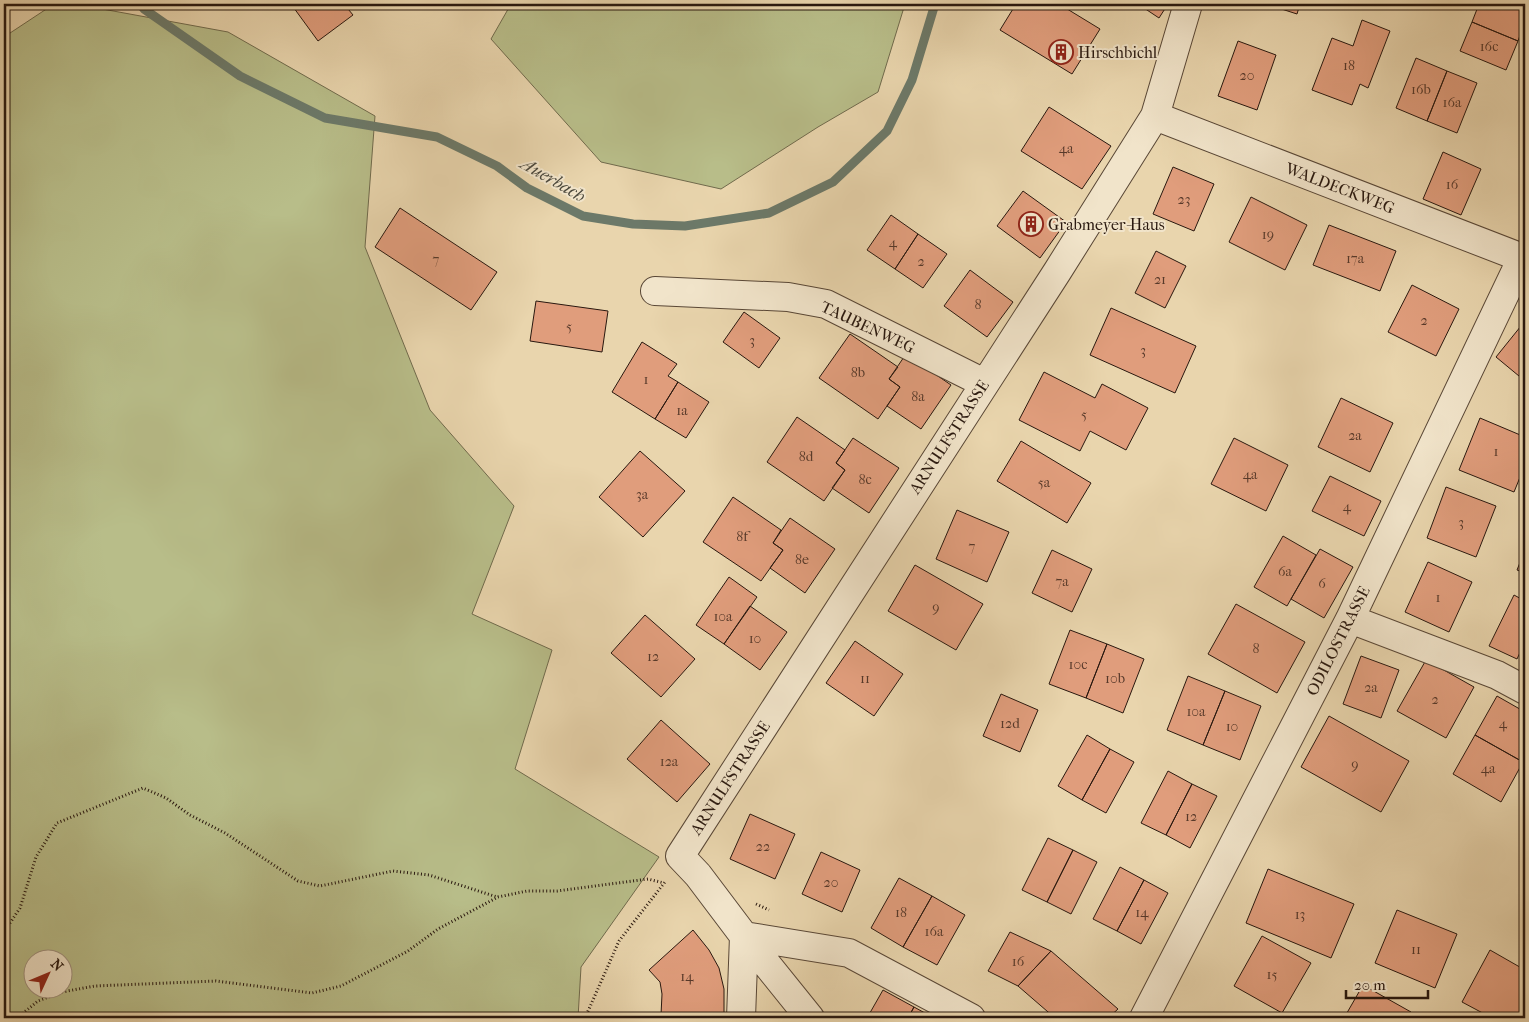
<svg xmlns="http://www.w3.org/2000/svg" width="1529" height="1022" font-family="'IM FELL French Canon',serif">
  <style>
    .green { fill: #b8bd89; stroke: #706a4c; fill-rule: evenodd }
    .lines { fill: none; stroke-linecap: round; stroke-linejoin: round }
    .stream { stroke: #6c7969; stroke-width: 9 }
    .building { fill: #e09d7c; stroke: #29180f }
    .minor-casing { stroke: #594736; stroke-width: 30 }
    .path { stroke: #29180f; stroke-width: 3; stroke-dasharray: 1 2.5; stroke-linecap: butt }
    .minor { stroke: #f1e4ca; stroke-width: 28 }
    .labels { text-anchor: middle; dominant-baseline: central; stroke-width: 4; stroke-linejoin: round; paint-order: stroke }
    .number-label { font-size: 14px; fill: #57392a }
    .poi-label { font-size: 16px; fill: #29180f; stroke: #f1e4ca; text-anchor: start }
    .street-label { font-size: 16px; fill: #29180f; stroke: #f1e4ca }
    .water-label { font-size: 18px; font-style: italic; fill: #4b483c; stroke: #f1e4ca }
  </style>
  <rect width="100%" height="100%" fill="#e9d5ad"/>
  <filter id="stains"><feTurbulence type="fractalNoise" baseFrequency=".004" numOctaves="4"/><feColorMatrix values="0 0 0 0 .2 0 0 0 0 .09 0 0 0 0 .02 0 0 0 .5 -.17"/></filter>
  <radialGradient id="worn" r=".72"><stop offset=".6" stop-color="#630" stop-opacity="0"/><stop offset="1" stop-color="#630" stop-opacity=".3"/></radialGradient>
  <path class="green" d="M54,4H75L228,32L375,116L365,247L430,410L514,506L472,614L552,650L515,769L659,857L581,967L578,1018H4V37ZM32,960H62V990H32Z
    M511,4H905L878,92L818,127L721,189L601,162L491,39Z"/>
  <g class="lines">
    <path class="stream" d="M140,4L144,9L240,76L325,118L437,137L497,166L527,188L583,216L633,224L685,226L769,213L833,182L887,131L912,80L935,4"/>
  </g>
  <path class="building" d="M291,4H344L353,15L318,41Z
    M421,4H433L424,9Z
    M1016,4H1059L1100,29L1072,74L1000,30Z
    M1138,4H1168L1159,18Z
    M1266,4H1300L1297,14Z
    M1479,4H1509L1525,10V21L1518,41L1472,22Z
    M1362,20L1390,31L1368,88L1360,84L1352,105L1312,90L1332,38L1353,46Z
    M1472,22L1518,41L1506,70L1460,51Z
    M1238,41L1276,55L1257,110L1218,96Z
    M1416,58L1447,71L1427,121L1396,108Z
    M1447,71L1477,83L1457,133L1427,121Z
    M1049,107L1111,146L1082,189L1021,151Z
    M1443,152L1481,169L1461,215L1423,199Z
    M1173,167L1214,184L1194,231L1153,214Z
    M1023,191L1066,222L1040,258L997,226Z
    M1251,197L1307,225L1285,270L1229,242Z
    M400,208L497,272L471,310L375,247Z
    M891,215L918,234L895,269L867,250Z
    M1329,225L1396,251L1380,291L1313,265Z
    M918,234L947,254L923,288L895,269Z
    M1156,251L1186,266L1165,308L1135,293Z
    M970,270L1013,302L987,337L944,306Z
    M1412,285L1459,309L1436,356L1388,332Z
    M536,301L608,311L602,352L530,341Z
    M1111,308L1196,346L1175,393L1090,355Z
    M744,312L780,338L759,368L723,342Z
    M1525,321V381L1496,357Z
    M850,334L898,367L889,379L900,387L878,419L819,378Z
    M642,342L677,364L668,376L678,382L655,419L612,392Z
    M906,354L951,385L921,429L887,406L900,387L889,379Z
    M1044,372L1095,398L1102,384L1148,408L1126,450L1090,431L1080,451L1019,420Z
    M678,382L709,402L686,438L655,419Z
    M1341,398L1393,423L1370,472L1318,447Z
    M797,417L845,450L836,463L845,470L824,501L767,462Z
    M1480,418L1525,437V465L1514,492L1459,470Z
    M853,438L899,468L869,513L832,488L845,470L836,463Z
    M1234,438L1288,465L1266,511L1211,484Z
    M1021,441L1091,483L1067,523L997,481Z
    M640,451L685,491L643,537L599,497Z
    M1330,476L1381,501L1364,536L1312,511Z
    M1446,487L1496,506L1476,557L1427,538Z
    M733,497L781,530L773,543L783,550L761,581L703,542Z
    M957,510L1009,532L987,582L936,559Z
    M790,518L835,549L805,593L770,568L783,550L773,543Z
    M1283,536L1316,555L1287,606L1254,587Z
    M1320,549L1353,567L1324,618L1291,599Z
    M1052,550L1092,569L1072,612L1032,593Z
    M1525,550V573L1517,570Z
    M1428,562L1472,582L1449,632L1405,612Z
    M915,565L983,604L956,650L888,611Z
    M729,577L757,597L724,644L696,625Z
    M1514,595L1525,601V642L1517,659L1489,646Z
    M1236,604L1305,642L1277,693L1208,654Z
    M750,606L787,632L760,670L724,644Z
    M645,615L695,659L661,697L611,653Z
    M1070,630L1107,644L1086,698L1049,684Z
    M855,641L903,674L874,716L826,683Z
    M1107,644L1144,659L1123,713L1086,698Z
    M1361,656L1399,670L1381,718L1343,704Z
    M1426,660L1474,687L1446,738L1397,711Z
    M1188,676L1225,691L1203,745L1167,730Z
    M1225,691L1261,706L1240,760L1203,745Z
    M1001,694L1038,710L1020,752L983,736Z
    M1497,696L1525,712V759L1523,762L1475,735Z
    M1329,716L1409,761L1381,812L1301,767Z
    M661,720L710,764L677,802L627,759Z
    M1087,735L1110,749L1082,800L1058,786Z
    M1475,735L1523,762L1501,802L1453,774Z
    M1110,749L1134,762L1106,813L1082,800Z
    M1168,771L1192,784L1166,835L1141,823Z
    M1192,784L1217,796L1190,848L1166,835Z
    M750,814L795,834L775,879L730,859Z
    M1048,838L1073,850L1047,902L1022,890Z
    M1073,850L1097,862L1071,914L1047,902Z
    M821,852L860,870L842,912L802,894Z
    M1120,867L1144,880L1117,931L1093,919Z
    M1268,869L1354,904L1331,958L1246,923Z
    M899,878L932,896L903,947L871,928Z
    M1144,880L1168,893L1141,944L1117,931Z
    M932,896L965,915L937,965L903,947Z
    M1397,910L1457,934L1435,988L1375,963Z
    M693,930L709,950L719,968L724,989V1018L661,1015L662,994L660,982L649,970Z
    M1010,932L1051,951L1018,986L988,971Z
    M1262,936L1311,963L1282,1013L1234,986Z
    M1490,950L1525,970V1018H1492L1462,1002Z
    M1051,951L1118,1009L1108,1018H1055L1018,986Z
    M1363,985L1411,1012L1408,1018H1344Z
    M883,990L914,1007L908,1018H867Z
    M914,1007L934,1018H908Z
    M661,1015L714,1018H660Z"/>
  <g class="lines">
    <defs>
      <path id="minor" d="M1155,116L1525,259
        M655,291L788,297L826,304L984,383
        M1350,619L1497,675L1525,690
        M744,936L810,1018
        M741,1018L744,936
        M971,1018L849,953L744,936L698,875L680,856L1057,272L1155,116L1188,4
        M1144,1018L1350,619L1522,258"/>
    </defs>
    <use href="#minor" class="minor-casing"/>
    <path class="path" d="M756,904L769,910
      M4,932L20,908L36,857L57,823L143,788L166,798L190,815L225,833L298,881L320,886L393,871L429,875L497,897
      M17,1018L38,1001L62,992L95,986L216,981L312,993L341,986L408,951L438,929L498,897L527,891H557L648,879L664,883
      M585,1018L619,941L665,882"/>
    <use href="#minor" class="minor"/>
  </g>
  <defs>
    <symbol id="building-ring" viewBox="-11 -11 22 22"><circle r="9.5" fill="#f1e4ca" stroke="#8f2418" stroke-width="1.5"/><path d="M-4-6H4V6H1V3H-1V6H-4ZM-2.5-4.3h1.7v1.8h-1.7ZM.8-4.3h1.7v1.8H.8ZM-2.5-1h1.7V.8h-1.7ZM.8-1h1.7V.8H.8Z" fill="#8f2418"/></symbol>
  </defs>
  <g fill-rule="evenodd">
    <use href="#building-ring" x="1047" y="38" width="28" height="28"/>
    <use href="#building-ring" x="1017" y="210" width="28" height="28"/>
  </g>
  <g class="labels">
    <g class="number-label">
      <text x="1489" y="46">16c</text>
      <text x="1349" y="65">18</text>
      <text x="1247" y="75">20</text>
      <text x="1421" y="89">16b</text>
      <text x="1452" y="102">16a</text>
      <text x="1066" y="148">4a</text>
      <text x="1452" y="184">16</text>
      <text x="1184" y="199">23</text>
      <text x="1268" y="234">19</text>
      <text x="893" y="242">4</text>
      <text x="1355" y="258">17a</text>
      <text x="436" y="259">7</text>
      <text x="921" y="261">2</text>
      <text x="1160" y="279">21</text>
      <text x="978" y="304">8</text>
      <text x="1424" y="320">2</text>
      <text x="569" y="326">5</text>
      <text x="752" y="340">3</text>
      <text x="1143" y="350">3</text>
      <text x="858" y="372">8b</text>
      <text x="646" y="379">1</text>
      <text x="918" y="396">8a</text>
      <text x="682" y="410">1a</text>
      <text x="1084" y="414">5</text>
      <text x="1355" y="435">2a</text>
      <text x="1496" y="451">1</text>
      <text x="806" y="456">8d</text>
      <text x="1250" y="474">4a</text>
      <text x="865" y="479">8c</text>
      <text x="1044" y="482">5a</text>
      <text x="642" y="494">3a</text>
      <text x="1347" y="506">4</text>
      <text x="1461" y="522">3</text>
      <text x="742" y="536">8f</text>
      <text x="972" y="546">7</text>
      <text x="802" y="559">8e</text>
      <text x="1285" y="571">6a</text>
      <text x="1062" y="581">7a</text>
      <text x="1322" y="583">6</text>
      <text x="1438" y="597">1</text>
      <text x="936" y="607">9</text>
      <text x="723" y="616">10a</text>
      <text x="755" y="638">10</text>
      <text x="1256" y="648">8</text>
      <text x="653" y="656">12</text>
      <text x="1078" y="664">10c</text>
      <text x="865" y="678">11</text>
      <text x="1115" y="678">10b</text>
      <text x="1371" y="687">2a</text>
      <text x="1435" y="699">2</text>
      <text x="1196" y="711">10a</text>
      <text x="1010" y="723">12d</text>
      <text x="1503" y="723">4</text>
      <text x="1232" y="726">10</text>
      <text x="669" y="761">12a</text>
      <text x="1355" y="764">9</text>
      <text x="1488" y="768">4a</text>
      <text x="1191" y="816">12</text>
      <text x="763" y="846">22</text>
      <text x="831" y="882">20</text>
      <text x="901" y="912">18</text>
      <text x="1142" y="912">14</text>
      <text x="1300" y="914">13</text>
      <text x="934" y="931">16a</text>
      <text x="1416" y="949">11</text>
      <text x="1018" y="961">16</text>
      <text x="1272" y="974">15</text>
      <text x="687" y="976">14</text>
    </g>
    <g class="poi-label">
      <text x="1078" y="52">Hirschbichl</text>
      <text x="1048" y="224">Grabmeyer-Haus</text>
    </g>
    <g class="street-label">
      <text transform="translate(1340 188) rotate(21)">WALDECKWEG</text>
      <text transform="translate(868 327) rotate(25)">TAUBENWEG</text>
      <text transform="translate(949 437) rotate(-57)">ARNULFSTRASSE</text>
      <text transform="translate(1338 641) rotate(-63)">ODILOSTRASSE</text>
      <text transform="translate(730 778) rotate(-57)">ARNULFSTRASSE</text>
    </g>
    <g class="water-label">
      <text transform="translate(553 180) rotate(30)">Auerbach</text>
    </g>
  </g>
  <rect width="1529" height="1022" fill="none" stroke="#e9d5ad" stroke-width="20"/>
  <rect x="5" y="5" width="1519" height="1012" fill="none" stroke="#29180f" stroke-width="2.5"/>
  <rect x="10" y="10" width="1509" height="1002" fill="none" stroke="#29180f"/>
  <g transform="translate(48 974) rotate(46)"><circle r="24" fill="#f1e4ca" stroke="#a1927f"/>
  <path d="M0-4L9 19L0 12L-9 19Z" fill="#8f2418"/>
  <text y="-8" font-size="14" font-weight="bold" text-anchor="middle" fill="#29180f">N</text>
  </g>
  <path d="M1346 990v8h82v-8" fill="none" stroke="#29180f" stroke-width="2.5"/>
  <text x="1354" y="990" font-size="15" fill="#29180f" stroke="#f1e4ca" stroke-width="4" paint-order="stroke">20 m</text>
  <rect width="100%" height="100%" filter="url(#stains)"/>
  <rect width="100%" height="100%" fill="url(#worn)"/>
</svg>
